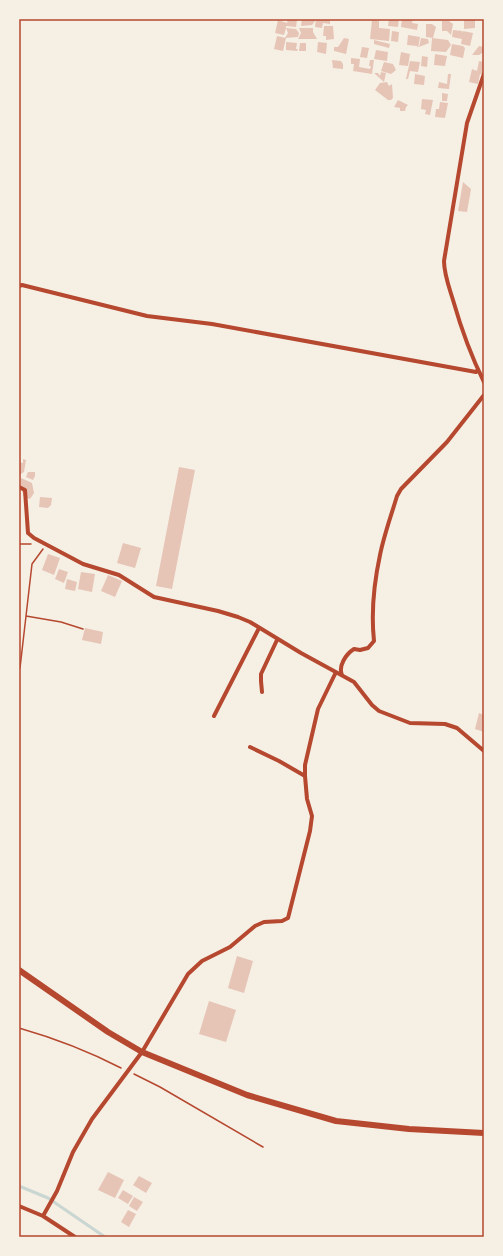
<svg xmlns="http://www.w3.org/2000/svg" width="503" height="1256" font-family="'DejaVu Sans',sans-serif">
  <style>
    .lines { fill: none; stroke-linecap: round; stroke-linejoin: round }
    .stream { stroke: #c9d6d2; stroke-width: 3 }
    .building { fill: #e6c5b7 }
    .path { stroke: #b5482f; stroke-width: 1.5 }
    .minor { stroke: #b5482f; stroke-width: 4 }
    .tertiary { stroke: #b5482f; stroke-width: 6 }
    .neatline { fill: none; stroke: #b5482f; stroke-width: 1.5 }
  </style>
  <rect width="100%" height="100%" fill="#f6efe4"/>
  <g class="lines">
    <path class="stream" d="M19,1186L48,1198L105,1237"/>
  </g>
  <path class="building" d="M288,19L297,20L296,27L286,26V28L296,29L299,33L298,37L285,38L288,33L286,28L284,35L275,33L278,20L287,23Z
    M302,19H314L315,21L312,25L301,26Z
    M316,19L330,20V24L323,23L322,28L315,27Z
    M389,19H399L398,27L388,26Z
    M402,19H413L412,23L418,24L417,30L401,27Z
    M464,19H475V28L464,29Z
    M372,20L379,21V28L390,29L389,41L370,39Z
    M442,21H449L453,24L451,35L447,31H442Z
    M426,24H432L436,27L433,38L426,37Z
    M324,26H333L334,39L326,40V36H323Z
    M299,28H313V32L317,39H298L301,33Z
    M453,30L462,31L463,33V31L473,33L470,46L461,44L462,39L452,37Z
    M392,31L399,32L398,42L391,41Z
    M408,35L420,37L418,48L417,46L407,45Z
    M277,36L286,38L283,51L274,49Z
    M344,38L349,39L346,54L334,51V47H338Z
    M421,38L428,39L429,43L419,47Z
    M432,38L448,40L451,45L446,52L431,51Z
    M374,40L390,44L389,48L374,44Z
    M286,42L297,43L296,49H298L297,51L286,50Z
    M318,42L327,43L326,54L317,52Z
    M300,43H306V51H299Z
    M452,44L463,46L465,48L463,58L450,55Z
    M479,46L484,47V52L479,55H472Z
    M362,47L369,48L367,58L360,57Z
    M376,50L388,52L387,61L374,59Z
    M401,52L410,54L408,66L399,65Z
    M435,54L447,56L445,66L434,65Z
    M422,56L428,57L427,67L421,66Z
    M351,58L360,59L359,67L370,69L371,66H369L370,60H374L372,74L353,71L354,64H351Z
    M332,60L341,61L343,64V69L333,68Z
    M410,61L420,62L418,72L410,71L408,79H406Z
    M479,61L484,62V75L480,74L478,84L469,82L472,69L477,71Z
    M384,62L393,64L396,70L391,74L381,71Z
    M381,72L386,73L384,82L374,73H378L380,76Z
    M415,74L425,76L424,85L414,84Z
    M448,74H451L449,89L438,88L439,82L447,84Z
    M387,82L389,86L392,84L393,98L391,100H388L375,90L380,83Z
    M442,93L448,94L447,101H442Z
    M422,99L433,100L430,115L425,114L426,110L421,109Z
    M398,100L408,105L406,107L405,111H400V108L394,107Z
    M440,102L448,103L445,118L435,117L436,109H439Z
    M463,182L471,189L467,212L458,211Z
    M23,459L26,460L24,472L19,475V462L23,463Z
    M179,467L195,470L172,589L156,586Z
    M28,472H35V476L33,480L26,477Z
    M21,478L32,483L34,493L30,499L24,497L21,487Z
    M40,497L52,498L51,505L48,508L39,507Z
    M123,543L141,548L135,568L117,563Z
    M48,554L60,558L54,575L42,570Z
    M59,569L68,572L64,583L55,579Z
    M81,572L95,574L92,592L78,589Z
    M108,575L122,581L115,597L101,591Z
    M67,579L77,582L75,591L65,589Z
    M85,628L103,632L101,644L82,640Z
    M479,713L484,715V732L475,729Z
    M237,956L253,961L244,993L228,988Z
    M209,1001L236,1010L226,1042L199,1034Z
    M108,1172L124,1180L115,1198L98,1190Z
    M139,1176L152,1183L146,1193L133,1185Z
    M123,1190L133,1196L128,1204L118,1198Z
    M134,1197L143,1202L137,1211L129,1206Z
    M128,1210L136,1214L129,1227L121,1222Z"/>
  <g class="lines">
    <path class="path" d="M19,544H31
      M43,549L32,564L26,616L61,622L83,629
      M19,667L20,668L26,616
      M19,1028C54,1038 88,1051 121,1068
      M134,1074L160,1087L263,1147"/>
    <path class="minor" d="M484,74L467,123L444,261C444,274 449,287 453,300C461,328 471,356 484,382
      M19,286L22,285L147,316L212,324L476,372L478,370
      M19,487L25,490L28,533L34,538L83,564L119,575L154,597L218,611L238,617L250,622L301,653L354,682L372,705L379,711L410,723L445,724L457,728L484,751
      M342,675C338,666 346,654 354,649L360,650L368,648L374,641C371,613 374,583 380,555C384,535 391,516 397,496L401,489L447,442L484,395
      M262,692L261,681V674L277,640
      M214,716L259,628
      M250,747L279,761L305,776
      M19,1206L43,1216L75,1237
      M43,1216L57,1191L73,1152L92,1119L142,1052L188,974L202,961L230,947L255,926L264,922L282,921L288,918L310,831L312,816L307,799L305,776V765L318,709L336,672"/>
    <path class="tertiary" d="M19,970L108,1032L142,1052L247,1095L336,1121L409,1129L484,1133"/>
  </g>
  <rect width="503" height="1256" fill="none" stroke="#f6efe4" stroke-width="40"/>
  <rect x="20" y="20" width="463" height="1216" class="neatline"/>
</svg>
